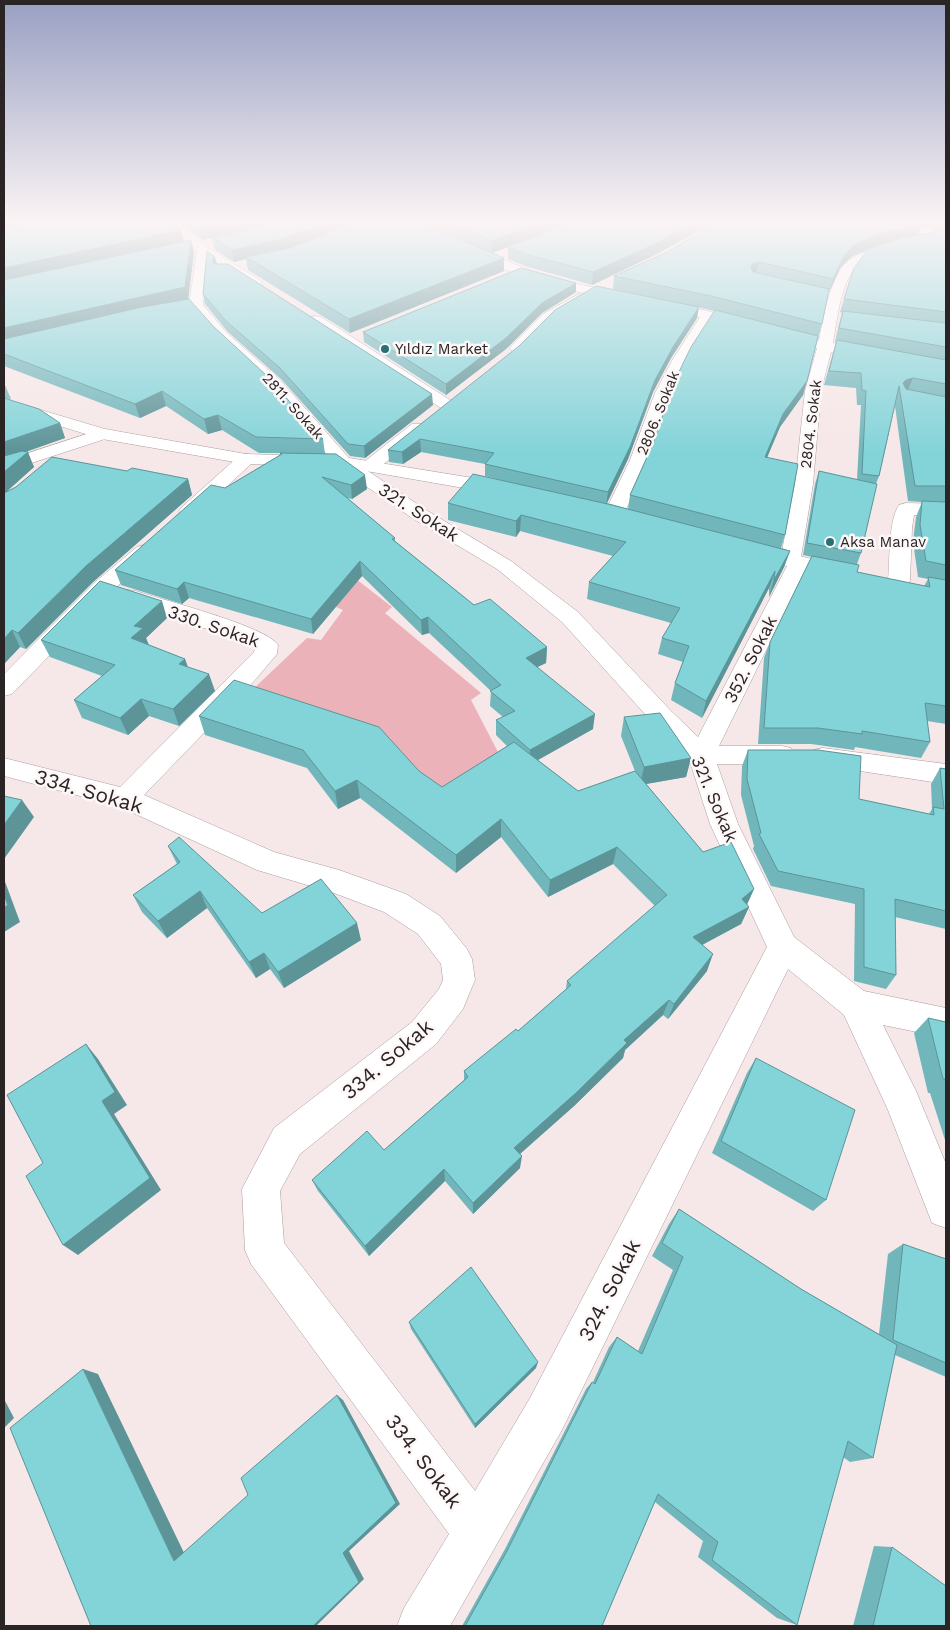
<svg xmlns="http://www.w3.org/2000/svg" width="950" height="1630" font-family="'Work Sans',sans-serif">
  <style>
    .green { fill: #ecb2b9 }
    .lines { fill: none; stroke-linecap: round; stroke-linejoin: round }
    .street-casing { stroke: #ac9d9f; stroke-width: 1 }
    .secondary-casing { stroke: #ac9d9f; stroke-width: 1 }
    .street { fill: #fff; fill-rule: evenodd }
    .secondary { fill: #fff; fill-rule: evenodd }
    .wall { fill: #71b6bb; fill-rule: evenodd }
    .shaded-wall { fill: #5c9498 }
    .building { fill: #83d4d9; stroke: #5c9498 }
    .poi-dot { fill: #267175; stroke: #fdf7f7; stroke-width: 2 }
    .labels { text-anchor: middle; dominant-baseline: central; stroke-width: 5; stroke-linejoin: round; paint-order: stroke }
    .far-poi-label { font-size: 15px; fill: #2a2425; stroke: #fdf7f7; text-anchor: start }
    .far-street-label { font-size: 15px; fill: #2a2425; stroke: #fdf7f7 }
    .street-label { font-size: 18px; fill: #2a2425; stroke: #fdf7f7 }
    .near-street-label { font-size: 21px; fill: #2a2425; stroke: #fdf7f7 }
  </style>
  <rect width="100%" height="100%" fill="#f6e7e8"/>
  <path class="green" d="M307,541L392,607L385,613L481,693L471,700L499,754L441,796L248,694L307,638L321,640L343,610L272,579Z"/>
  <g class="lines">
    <defs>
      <path id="street" d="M167,223H179L207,247L261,281L262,284L261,287H251L208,259L203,305L227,333L281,381L349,458L361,466L364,462L412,424H424L426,428L424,432L376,470L368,471L426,510L511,561L578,612L671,711L698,737L787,566L783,565L780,561L795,484L805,391L817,348L712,320L687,359L671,393L648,460L624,514L621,518L614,520L607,518L604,514L630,460L655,393L673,359L700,317L564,289L516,274L465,253L463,250L465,247H473L524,268L572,283L708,311L819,340C823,319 830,280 845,264C862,246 921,237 946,233V239C923,245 869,250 854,269C840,287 837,321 833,343L946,364V374L831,352L821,391L813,484L801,557L806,559L809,563L719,746H782L791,748L795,755L791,762L782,764H717L738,824L794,937L864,991L946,1008V1038L883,1025L916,1091L946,1164V1228L932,1223L888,1110L844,1015L788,969L562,1430L450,1626H397L404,1608L449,1534L251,1264L245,1250L242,1189L274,1128L412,1022L439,989L443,980L441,964L418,934L384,912L334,893L257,870L118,806L4,776V758L120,787L254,652L255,648L238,639L120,601L117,596L120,591L128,590L136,591C162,600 266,626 278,645L277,654L256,679L144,795L274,852L339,870L406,894L440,916L467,949L472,959L475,980L467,999L463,1009L436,1044L300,1154L280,1191L284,1243L475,1491L530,1398L767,947L710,824L689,759L653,723L562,622L497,569L412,518L337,466L269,387L217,339L191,308L189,305L197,251Z
        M581,293L588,297L586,300L553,320L522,351H512L510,348L512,345L543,314Z
        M316,316L321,317L453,402L455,405L453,408H441L311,323L309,320L311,317Z
        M102,429L108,430L111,434L108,438L4,472V461Z
        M246,454L252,455L255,459L252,463L196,515L189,517L182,515L179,511L182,507L240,455Z
        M906,503L946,504V516L914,515L912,528L910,581L906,585L899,587L892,585L888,581C890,561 888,521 899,505Z
        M144,545L151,547L154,551L151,555L110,593L12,694L4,696V674L94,583L137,547Z
        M823,748L946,764V784L814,764L810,757L814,750Z"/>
      <path id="secondary" d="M885,223H903L946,235V242L886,225Z
        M4,399L105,429L246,454L343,457L504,483L511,485L513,489L511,493L504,495L343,467L246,464L102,439L4,409Z
        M752,545L851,568L854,572L851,576L844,578L745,555L742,551L745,547Z"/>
    </defs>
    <use href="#street" class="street-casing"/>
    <use href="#secondary" class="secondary-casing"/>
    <use href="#street" class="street"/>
    <use href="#secondary" class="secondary"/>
  </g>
  <path class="wall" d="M4,223L181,230L184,241L191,240L194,252L188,299L213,326L323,439L325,454L367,489L352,499L347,498L395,538V541L474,605L547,647L546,663L537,667L593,729L538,760L578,791L635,771L621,736L624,717L691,758L686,777L646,784L703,852L754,889L747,905L749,907L741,924L702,945L707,971L668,1019L663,1015L625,1050L623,1058L574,1106L520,1154V1168L473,1214L445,1181L369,1256L318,1191L312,1180L384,1150L464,1080V1071L518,1031L566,989L567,981L655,906L613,864L548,897L501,837L456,873L360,798L338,809L307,768L205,735L199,716L419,771L442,787L507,746L496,735V720L503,717L490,706L491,691L429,633L422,635L362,576L313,634L189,598L182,604L121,585L115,570L225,488L280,455V453H259L222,430L208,434L166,406L140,418L4,366Z
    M182,223H422L504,258V271L350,333L248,270L246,259L234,262L215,250L212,238L202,240ZM251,230L225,237H215Z
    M423,223H713L655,255L592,285L525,266L508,259V247L492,253Z
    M716,223H946V724L927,721L930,742L921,758L855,747L854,750L811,744H758L764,658L770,642L812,557L803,555L815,484L819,471L857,480L861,405H857L856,388L824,385L836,342H835L839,324L842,313L840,312L854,268L884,244L876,246L851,257L840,268L829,292H828L822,324L803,395L780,427L767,458L785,535L781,548L790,551L784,567L769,597V588L702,718L671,700L675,683L683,662L658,654L662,638L671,623L587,599L589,582L613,556L520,531L516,537L448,520V503L512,483L485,476V464L421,452L403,464L389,462L388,450L697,318L671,358L653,392L628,459L607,503L628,509L630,495L715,311L613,289L614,276L667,252ZM921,226L937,231H939L918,235ZM895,406L908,501L922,502L916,517L913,541L918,577L928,579L924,586L857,572V564L861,553L876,484L879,476Z
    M217,264L433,405L365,458L350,456L282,380L228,332L205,304L203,294Z
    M576,292L542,313L506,349L446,395L364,342L363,332Z
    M4,384L5,385L11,399L4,398Z
    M4,398L60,423L65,438L26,452L34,467L6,491L127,471L188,479L192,495L93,582L26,649L20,647L4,664Z
    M167,618L146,638L149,645L185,659L188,667L215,691L179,726L149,716L128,735L82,718L74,700L102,676L50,657L41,640Z
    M748,750L859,799L929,814L932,809L931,784L940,768L946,769V929L895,917L896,975L886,989L854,981L855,904L771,886L753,849L754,846L741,795L742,766Z
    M168,846L262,913L361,940L284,988L270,969L256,978L207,908L167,938L142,912L133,895L177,864Z
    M928,1018L946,1022V1143L930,1093H928L914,1033Z
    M756,1058L826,1200L813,1211L712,1153L747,1073Z
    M679,1209L801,1289L879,1334L888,1254L903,1244L946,1259V1377L895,1355L873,1458L850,1462L843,1457L797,1625L777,1618L698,1557L703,1541L655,1502L602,1626H462L505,1549L586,1389L592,1382H593L609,1347L617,1337L638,1351L673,1270L652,1256L669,1224Z
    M409,1322L536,1368L475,1428L411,1329Z
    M874,1546L892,1547L946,1626H853Z"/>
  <path class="shaded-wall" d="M4,223H45L4,232Z
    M222,223H282L202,240L199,228Z
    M324,223H357L283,251L246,257V259L234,262L232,250Z
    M539,223H570L492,253V241Z
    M693,223H713L655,255L592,285L593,272Z
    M922,224L918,236L876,246L851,257L840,268L829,292L833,279L844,256L854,245L879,234Z
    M181,230L184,242L4,282V268Z
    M191,240L194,252L188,300L4,343V328Z
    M215,257L218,267L214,270L212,260Z
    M504,258V271L350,333L349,319Z
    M759,262L756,274L749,276L752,264Z
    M576,283V292L542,313L506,349L446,395V384L542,303Z
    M699,307L697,318L671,358L653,392L628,459L606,505L608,492L655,380L673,347Z
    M913,378L907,392L903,383L906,380Z
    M807,381L803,395L780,427L761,471L765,457L783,414Z
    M162,391L166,406L140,418L135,404Z
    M432,394L433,405L365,458L364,446Z
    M218,415L222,430L208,434L204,419Z
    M60,423L65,438L4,459V442Z
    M420,439L421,452L403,464L402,452Z
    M28,452L34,467L4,494V472Z
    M365,475L367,489L352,499L351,485Z
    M188,479L192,495L93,582L26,649L18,633L86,566Z
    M521,515L520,531L516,537V521Z
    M790,551L784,567L769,597L774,580Z
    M360,561L362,576L313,634L311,619Z
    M775,571L769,588L702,718L706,701Z
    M184,582L189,598L182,604L177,589Z
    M162,601L167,618L146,638L149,646L131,638L134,626Z
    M428,617L429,633L422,635L421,620Z
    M12,630L20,647L4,664V639Z
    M547,647L546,663L525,673L526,658Z
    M185,659L191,677L179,664Z
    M209,674L215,691L179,726L173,709Z
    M141,699L149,716L128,735L120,718Z
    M595,714L593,729L529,765L530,750Z
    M691,758L686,777L640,785L644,767Z
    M357,780L360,798L338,809L335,791Z
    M22,800L34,817L4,859V825Z
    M501,819V837L456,873V855Z
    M617,847L613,864L548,897L550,880Z
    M4,879L20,922L4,932Z
    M754,889L746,906L749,907L741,924L687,953L693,937Z
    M200,891L207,908L167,938L158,921Z
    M357,923L361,940L284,988L278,972Z
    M264,953L270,969L256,978L249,962Z
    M713,954L707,971L668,1019L674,1004Z
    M669,1000L663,1015L625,1050L623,1058L574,1106L513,1160L514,1148L624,1040Z
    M86,1044L98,1059L127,1105L114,1114L161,1190L78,1255L63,1245Z
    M522,1156L520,1168L473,1214V1203Z
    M444,1169L445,1181L369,1256L365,1246Z
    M538,1362L536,1368L475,1428V1424Z
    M83,1369L98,1374L187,1559L174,1561Z
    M337,1395L343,1400L400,1504L349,1551L364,1579L316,1626H313L343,1553Z
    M4,1399L14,1418L4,1428Z"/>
  <path class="building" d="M31,223H174L181,230L4,268V228Z
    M193,223H222L199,228Z
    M274,223H324L282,239L232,250L212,237H225Z
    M353,223H422L504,258L349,319L246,257L290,248Z
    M451,223H539L492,241Z
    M568,223H693L657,243L593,272L525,254L508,247Z
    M716,223H919L922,224L879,234L854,245L844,256L833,279L759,262L752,264L751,268L753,272L829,289L822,324L711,296L614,276L667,252Z
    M944,230H946V312L844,299L854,268L866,252L875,247L901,238Z
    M191,240L185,287L4,328V280Z
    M207,251L215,257L212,260L214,264H228L432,394L364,446L348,444L280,368L226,321L203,294Z
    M521,268L576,283L542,303L506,338L446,384L363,332Z
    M596,286L699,307L673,347L655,380L630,447L608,492L485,464L494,453L420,439L402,452L388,450L519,346L555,310Z
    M189,299L213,326L265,374L323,439L256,437L218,415L204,419L162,391L135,404L4,354V339L142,307Z
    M715,310L818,336L807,381L783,414L765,457L798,464L785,535L630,495L652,446L675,380L691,347Z
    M843,311L946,323V347L839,328Z
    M837,340L946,360V384L913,378L906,380L903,383L906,389L946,397V486H915L899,386L879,476L862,474L866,391L862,390L861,373L829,371Z
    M4,398L39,409L60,423L4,442Z
    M22,451L28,452L4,472V456Z
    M280,453L336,454L365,475L351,485L322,477L395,538L392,539L474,605L490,599L547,647L526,658L595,714L530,750L496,720L515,711L490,691L501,685L428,617L421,620L360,561L311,619L184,582L177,589L115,570L211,485L225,488L282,454Z
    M52,457L127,471L132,468L188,479L86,566L18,633L12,630L4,639V493L16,487Z
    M819,471L877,484L861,553L807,543Z
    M473,474L612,505L790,551L774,580L775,571L706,701L675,683L689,646L662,638L680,608L589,582L626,542L521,515L516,521L448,503Z
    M922,501L946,502V565L926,561L920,525Z
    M812,556L859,565L857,572L930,587L928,577L946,580V706L925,703L930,742L862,731V734L818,728H764L770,642Z
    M100,581L162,601L134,626L143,628L131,638L185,659L179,664L209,674L173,709L141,699L120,718L74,700L115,665L41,640Z
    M234,680L379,727L419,771L442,787L514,742L578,791L635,771L703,852L731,842L754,889L742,899L749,907L693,937L713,954L674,1004L669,1000L624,1040L627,1043L577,1092L514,1148L522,1156L473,1203L444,1169L365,1246L312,1180L367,1131L384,1150L468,1077L464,1071L516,1029L518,1031L571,985L567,981L667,895L617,847L550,880L501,819L456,855L357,780L335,791L303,750L199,716Z
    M660,713L691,758L644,767L624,717Z
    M748,750H818L861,756L859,799L934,815L933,807L944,809L940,768L946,769V911L895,899L896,975L864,967V889L778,871L759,834L761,833L747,779Z
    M4,796L22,800L4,825Z
    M179,837L262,913L321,879L357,923L278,972L264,953L249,962L200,891L158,921L133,895L180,862L168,846Z
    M4,895L8,905L4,908Z
    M928,1018L946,1022V1084L945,1079H943Z
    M86,1044L115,1092L102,1101L150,1178L63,1245L26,1176L43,1163L7,1095Z
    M756,1058L855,1110L826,1200L721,1141Z
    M679,1209L801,1289L897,1345L873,1458L848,1441L797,1625L712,1560L718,1542L658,1494L602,1626H465L507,1551L592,1382L595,1384L617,1337L642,1354L683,1257L662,1243Z
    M903,1244L946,1259V1363L893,1340Z
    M471,1267L538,1362L475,1424L409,1322Z
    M83,1369L174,1561L248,1495L241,1478L337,1395L396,1503L343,1553L359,1582L313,1626H91L10,1428Z
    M892,1547L946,1586V1626H873Z"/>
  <linearGradient id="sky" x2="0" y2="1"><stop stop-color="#989fc2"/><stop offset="0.49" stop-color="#fbf4f5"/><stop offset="1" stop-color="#fbf4f5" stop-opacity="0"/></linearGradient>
  <rect width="950" height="452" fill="url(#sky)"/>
  <g class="poi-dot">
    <circle cx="385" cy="349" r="5"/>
    <circle cx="830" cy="542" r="5"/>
  </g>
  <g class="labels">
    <g class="far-poi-label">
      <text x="395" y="349">Yıldız Market</text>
      <text x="840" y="542">Aksa Manav</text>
    </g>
    <g class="far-street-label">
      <text transform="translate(293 406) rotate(48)">2811. Sokak</text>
      <text transform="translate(658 413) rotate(-68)">2806. Sokak</text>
      <text transform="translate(811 424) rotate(-83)">2804. Sokak</text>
    </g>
    <g class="street-label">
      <text transform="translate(419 512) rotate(33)">321. Sokak</text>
      <text transform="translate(214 626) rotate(19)">330. Sokak</text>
      <text transform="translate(750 659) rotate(-63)">352. Sokak</text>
      <text transform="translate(715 799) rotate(67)">321. Sokak</text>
    </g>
    <g class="near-street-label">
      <text transform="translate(89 791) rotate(16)">334. Sokak</text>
      <text transform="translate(387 1059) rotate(-40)">334. Sokak</text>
      <text transform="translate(609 1290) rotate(-63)">324. Sokak</text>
      <text transform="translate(424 1461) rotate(53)">334. Sokak</text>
    </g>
  </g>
  <rect width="950" height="1630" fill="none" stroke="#2a2425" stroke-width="10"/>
</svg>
